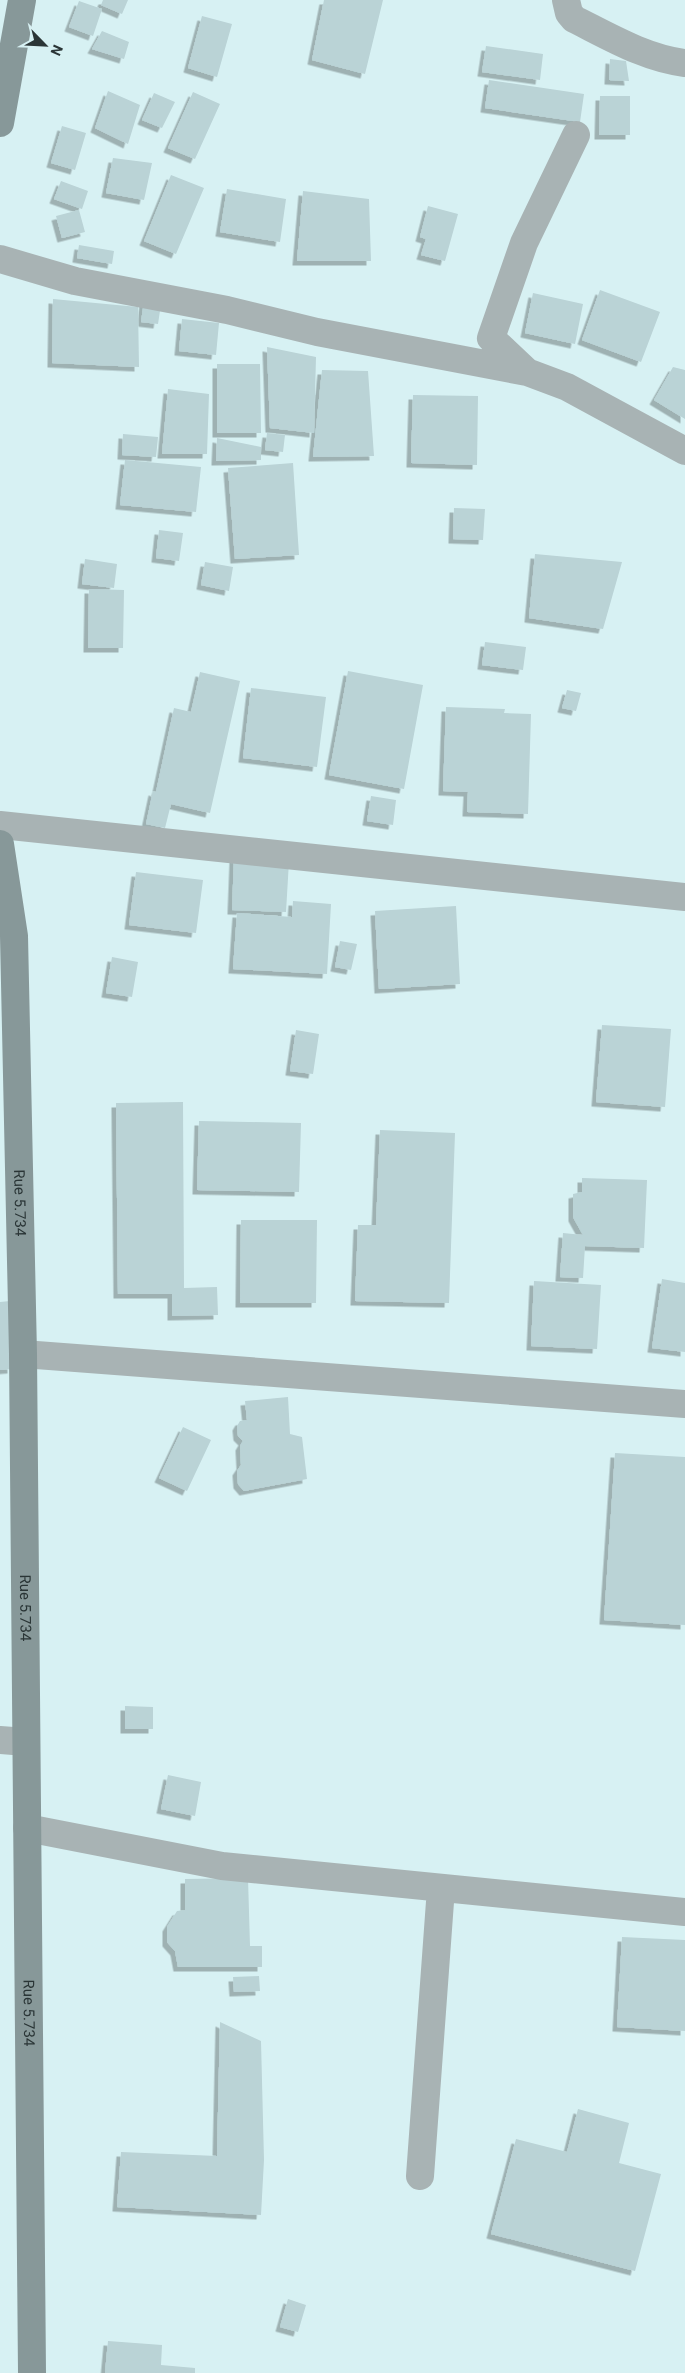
<svg xmlns="http://www.w3.org/2000/svg" width="685" height="2373" font-family="Roboto,sans-serif">
  <style>
    .building { fill: #bad3d6; filter: url(#shadow) }
    .lines { fill: none; stroke-linecap: round; stroke-linejoin: round }
    .street { stroke: #a8b3b4; stroke-width: 28 }
    .secondary { stroke: #879899; stroke-width: 28 }
    .labels { text-anchor: middle; dominant-baseline: central; stroke-width: 4; stroke-linejoin: round; paint-order: stroke }
    .street-label { font-size: 15px; fill: #2a3536; stroke: #d7f1f3 }
  </style>
  <defs>
    <filter id="shadow"><feDropShadow dx="-4.5" dy="4.5" stdDeviation="0" flood-color="#0004"/></filter>
  </defs>
  <rect width="100%" height="100%" fill="#d7f1f3"/>
  <path class="building" d="M103,0H128L122,14L101,5Z
    M324,0H383L365,74L312,60Z
    M79,1L102,9L93,36L69,27Z
    M202,16L232,24L217,77L188,68Z
    M102,31L129,42L124,59L92,49Z
    M486,46L543,54L540,80L482,72Z
    M610,59L626,61L629,81L609,80Z
    M489,80L584,94L580,122L485,108Z
    M108,91L140,105L128,144L95,128Z
    M193,92L220,104L195,159L168,148Z
    M154,93L175,102L162,128L142,120Z
    M600,96H630V135H599Z
    M62,126L86,133L75,170L51,163Z
    M113,158L152,163L144,200L106,193Z
    M171,175L204,188L176,254L144,241Z
    M61,181L88,191L82,209L54,199Z
    M227,189L286,199L280,242L220,232Z
    M303,191L369,199L371,261H297Z
    M428,206L458,214L445,261L421,255L426,239L420,237Z
    M79,210L85,232L62,238L56,216Z
    M79,245L114,251L112,264L77,258Z
    M600,290L660,312L641,362L582,340Z
    M533,293L583,304L575,344L525,333Z
    M53,299L138,307L139,367L52,363Z
    M144,301L161,304L158,324L141,322Z
    M182,319L219,323L216,355L179,351Z
    M267,347L316,357L314,433L270,428Z
    M217,364H260L261,433H217Z
    M673,367L685,370V419L654,400Z
    M322,370L368,371L374,456L313,457Z
    M168,389L209,394L207,454H162Z
    M413,395L478,396L477,465L411,463Z
    M267,433L285,435L283,452L265,450Z
    M123,434L158,437L156,457L122,455Z
    M217,438L261,447V460L216,461Z
    M125,460L201,467L196,512L120,505Z
    M293,463L299,555L235,559L228,468Z
    M454,508L485,509L483,540L453,539Z
    M159,530L183,533L179,561L156,558Z
    M535,554L622,562L603,629L529,618Z
    M85,559L117,564L114,588L82,584Z
    M205,562L233,567L229,591L201,585Z
    M89,589L124,590L123,648H88Z
    M485,642L526,647L523,670L482,665Z
    M348,671L423,685L404,789L329,775Z
    M200,672L240,681L210,813L171,804L165,828L146,824L153,791L156,792L174,708L191,712Z
    M251,688L326,697L317,767L243,758Z
    M567,690L581,693L576,711L562,708Z
    M446,707L505,709L504,713L531,714L528,814L467,812L468,792L443,791Z
    M371,796L396,800L393,825L367,821Z
    M234,858L289,861L286,912L232,910Z
    M136,872L203,880L196,933L129,925Z
    M293,901L331,904L327,974L233,969L237,913L292,917Z
    M456,906L460,984L379,989L375,911Z
    M340,941L357,944L351,970L335,967Z
    M112,957L138,962L132,997L106,993Z
    M602,1025L671,1029L665,1107L596,1102Z
    M296,1030L319,1034L313,1074L290,1071Z
    M183,1102L184,1288L217,1287L218,1315L172,1316V1294H118L116,1103Z
    M199,1121L301,1123L299,1192L197,1190Z
    M380,1130L455,1133L449,1303L355,1301L358,1225H376Z
    M582,1178L647,1180L644,1248L585,1246L583,1278L560,1277L563,1233L583,1235L573,1217V1194L582,1192Z
    M241,1220H317L316,1303H240Z
    M662,1279L685,1283V1352L652,1348Z
    M534,1281L601,1285L597,1349L531,1346Z
    M10,1301L12,1369L0,1370V1302Z
    M288,1397L290,1434L302,1437L307,1479L244,1491L238,1484L237,1471L241,1465L240,1446L243,1441L238,1436L237,1426L240,1421L247,1420L245,1401Z
    M183,1427L211,1440L187,1491L159,1478Z
    M615,1453L685,1457V1625L604,1620Z
    M125,1706L153,1707V1729H125Z
    M168,1775L201,1782L195,1816L161,1809Z
    M248,1878L250,1946H262V1967H178L175,1951L167,1942V1927L177,1911L185,1910V1879Z
    M622,1937L685,1940V2031L617,2027Z
    M259,1976L260,1991L234,1992L233,1977Z
    M220,2022L261,2041L264,2160L261,2215L117,2207L121,2152L217,2156Z
    M578,2109L629,2123L619,2163L661,2174L635,2271L491,2234L516,2139L567,2152Z
    M288,2299L306,2305L298,2332L280,2327Z
    M108,2341L162,2345L161,2365L195,2368V2373H105Z"/>
  <g class="lines">
    <path class="street" d="M566,0L569,13L574,19C610,37 645,58 685,63
      M0,259L75,281L227,310L317,332L527,372L567,387L685,451
      M527,372L491,338L524,243L576,135
      M0,825L685,897
      M23,1354L685,1404
      M0,1740L26,1742
      M27,1828L222,1866L685,1912
      M420,2176L441,1888"/>
    <g class="secondary">
      <path d="M0,123L22,0"/>
      <path id="s1" d="M0,844L14,936L23,1354L32,2373"/>
    </g>
  </g>
  <g class="labels">
    <g class="street-label">
      <text stroke="none"><textPath href="#s1" startOffset="360">Rue 5.734</textPath></text>
      <text stroke="none"><textPath href="#s1" startOffset="765">Rue 5.734</textPath></text>
      <text stroke="none"><textPath href="#s1" startOffset="1170">Rue 5.734</textPath></text>
    </g>
  </g>
  <g transform="translate(45 45) rotate(114)" stroke="#d7f1f3" stroke-width="4" paint-order="stroke">
  <path d="M0-4L9 19L0 12L-9 19Z" fill="#2a3536"/>
  <text y="-8" font-size="14" font-weight="bold" text-anchor="middle" fill="#2a3536">N</text>
  </g>
</svg>
